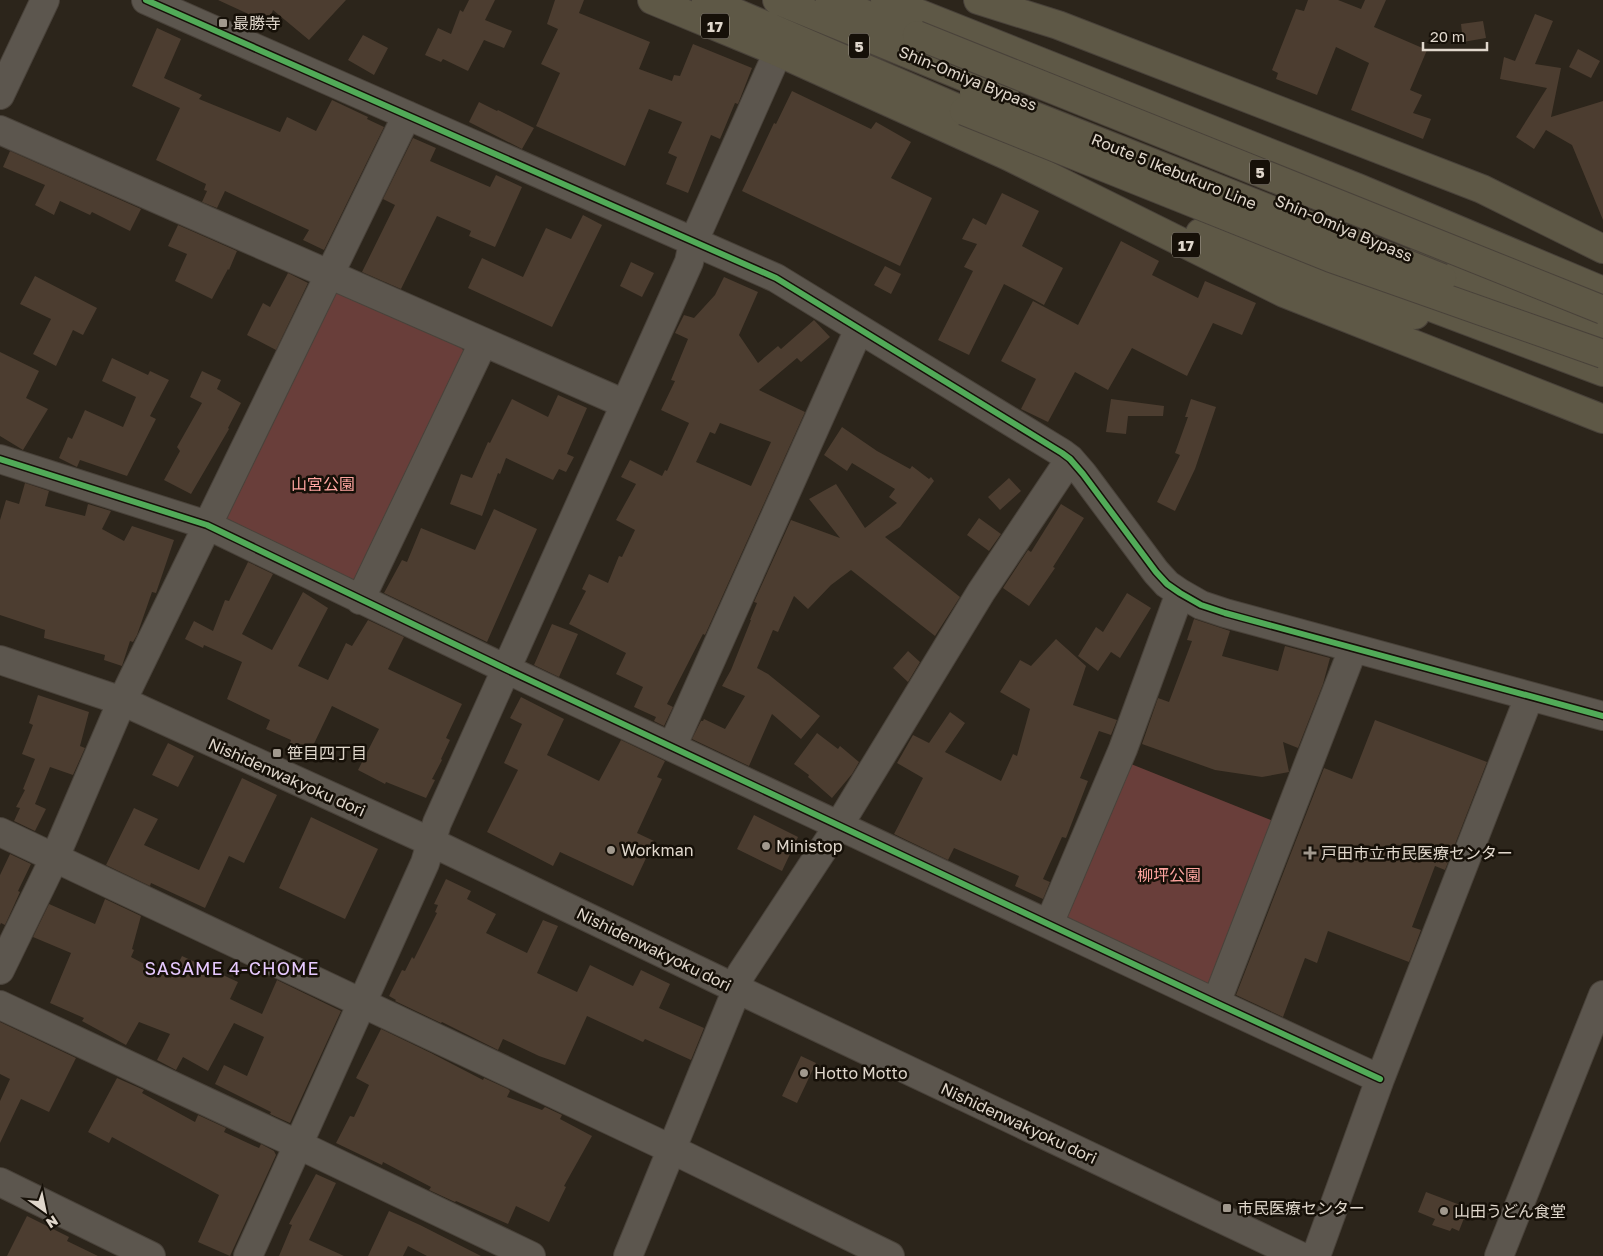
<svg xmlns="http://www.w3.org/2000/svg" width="1603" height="1256" font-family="'Golos Text','Noto Sans JP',sans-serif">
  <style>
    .green { fill: #693e3a }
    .building { fill: #4c3d30; fill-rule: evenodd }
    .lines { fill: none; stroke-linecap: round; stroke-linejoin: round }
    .minor-casing { stroke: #49423a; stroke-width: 30 }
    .highway-casing { stroke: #49423a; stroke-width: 30 }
    .minor { stroke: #5c564e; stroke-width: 28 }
    .highway { stroke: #5e5846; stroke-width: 28 }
    .highway-bridge-casing { stroke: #49423a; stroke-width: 30; stroke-linecap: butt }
    .highway-bridge { stroke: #5e5846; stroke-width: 28 }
    .cycleway-casing { stroke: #161008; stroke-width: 9 }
    .cycleway { stroke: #51ab58; stroke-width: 6 }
    .poi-dot { fill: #a1998e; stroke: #161008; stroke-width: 2 }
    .labels { text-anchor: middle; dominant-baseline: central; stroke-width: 5; stroke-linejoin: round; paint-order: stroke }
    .shield { fill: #161008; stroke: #a39b91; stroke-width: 1 }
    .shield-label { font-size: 15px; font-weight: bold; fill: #e0d7cc }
    .poi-label { font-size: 16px; fill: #e0d7cc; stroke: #161008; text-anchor: start }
    .street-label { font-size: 16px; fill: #e0d7cc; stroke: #161008 }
    .park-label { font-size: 16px; fill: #fea5a0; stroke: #161008 }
    .neighbourhood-label { font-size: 18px; letter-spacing: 1px; fill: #e7c9ff; stroke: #161008 }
  </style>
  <rect width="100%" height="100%" fill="#2c251b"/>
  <path class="green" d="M339,290L460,344L465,354L353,585L227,524L223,514L328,300Z
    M1131,764L1276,822L1211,988L1064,917Z"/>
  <path class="building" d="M218,0H346L309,40L273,10L268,23Z
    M469,0H495L485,20L512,31L504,48L484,40L468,71L443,59L441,62L425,55L438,28L451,34L460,10L463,12Z
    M555,0H584L579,13L650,42L639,69L672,81L674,75L680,76L693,44L752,68L738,104L735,103L720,139L711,135L688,193L666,184L677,157L668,153L682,122L649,109L625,166L536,126L560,73L541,64L558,29L547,24Z
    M1308,0H1338L1361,9L1365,0H1386L1374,27L1427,50L1410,90L1422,95L1413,113L1431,119L1423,139L1351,110L1369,63L1336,47L1317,95L1276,79L1278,73L1272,70L1296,9L1304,11Z
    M1535,14L1553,21L1535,64L1561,68L1551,117L1603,101V220L1572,145L1546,130L1534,149L1516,137L1547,88L1500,79L1504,57L1515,61Z
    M1483,21L1486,38L1463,42L1461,24Z
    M157,28L181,39L164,78L202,95L199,99L280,132L287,117L316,131L332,100L368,117L367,119L384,127L324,250L303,240L309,230L225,191L217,208L202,202L207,191L204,190L206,184L156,160L180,108L132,86Z
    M363,35L388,48L374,75L348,60Z
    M1578,49L1600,61L1591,78L1569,67Z
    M792,91L871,129L876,122L911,142L891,178L932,198L900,266L742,191L774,123L776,124Z
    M479,102L497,111L498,110L534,128L522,149L469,122Z
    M413,138L436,148L430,161L490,187L496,175L522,187L495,247L469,236L471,231L437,216L401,289L362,272L395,205L383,199Z
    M10,151L141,209L130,231L92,212L90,215L60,201L54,215L35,205L45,185L3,167Z
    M1002,193L1039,211L1022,246L1063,268L1044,305L1004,284L969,355L938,340L973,271L964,267L977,244L962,239L973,218L986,225Z
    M583,215L602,225L552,327L468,288L482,258L523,277L546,228L571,239Z
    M178,225L237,251L229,270L228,269L212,299L175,281L187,254L168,246Z
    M1121,241L1159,261L1152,275L1198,298L1205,281L1256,303L1242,335L1213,323L1187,376L1132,348L1108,390L1075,372L1048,422L1021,409L1036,379L1001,361L1033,301L1078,325Z
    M631,262L654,273L642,297L620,286Z
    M885,266L901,274L891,294L874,285Z
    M288,273L308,283L276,350L247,335L263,303L270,307Z
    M35,276L97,308L83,335L73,330L56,366L33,354L51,319L20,304Z
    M724,277L758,292L739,335L758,363L778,346L781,349L814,320L830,337L801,362L797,358L759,390L805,412L705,635L703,634L667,704L673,707L664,726L654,721L656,717L634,707L643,687L616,674L626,653L569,624L586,591L582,589L589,574L608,583L619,556L622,557L635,530L616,520L636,484L621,477L630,460L662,476L665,470L667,471L689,423L661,410L675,381L671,380L688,339L675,333L684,315L694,318L715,295ZM720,423L771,442L751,486L696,462L710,432L715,434Z
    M0,352L39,371L26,398L48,409L23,450L0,436Z
    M112,358L148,375L150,371L169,380L150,416L156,419L127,476L80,460L77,467L59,458L68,437L72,439L85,410L123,427L136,397L102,381Z
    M202,371L221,380L217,389L241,403L228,428L229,429L191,494L164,480L180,451L177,447L202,403L190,397Z
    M558,395L587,408L567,454L574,457L566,472L559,469L553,480L506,458L500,474L498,473L482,516L450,504L461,474L472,478L488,442L490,443L512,399L548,417Z
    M1111,399L1164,406L1163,416H1128L1126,434L1106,432Z
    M1191,399L1216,407L1195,469L1175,511L1157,502L1180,455L1175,453L1188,417H1185Z
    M842,427L877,451L910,469L912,466L929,479L931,477L934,481L900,527L885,537L960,597L935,636L851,570L831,585L808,609L794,596L778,632L773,630L757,668L768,674L820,716L801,739L772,714L749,766L692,739L701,721H703L704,719L725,729L745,696L722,686L731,670L751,620H750L757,603L754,602L791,520L840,538L809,499L836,484L865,528L897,503L889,497L895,489L852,463L847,471L824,455Z
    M1009,478L1021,491L1000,510L988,497Z
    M25,483L49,491L45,506L85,516L88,504L111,511L102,529L124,541L132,526L174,540L156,593L152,592L137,635L133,642L130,641L122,666L104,660L105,655L44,638L45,630L0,615V520L6,500L19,504Z
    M1061,504L1084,518L1053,567L1055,568L1029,606L1003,588L1028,550L1031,552Z
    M494,509L537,529L487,642L384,593L402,560L407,562L421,528L475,550Z
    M979,518L1001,534L989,551L967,535Z
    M248,562L273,574L242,634L272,650L303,592L328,608L298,666L328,680L346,643L352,646L368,620L404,637L388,669L462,704L446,738L450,740L441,759L442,760L432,779L435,780L426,798L386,782L385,784L358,770L379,729L332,706L310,752L290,743L291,740L266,729L270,720L227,699L242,662L204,645L203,648L185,639L194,621L213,631L225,600L229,601Z
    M1127,593L1151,608L1120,658L1111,652L1098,671L1078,656L1096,627L1103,632Z
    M1194,619L1230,631L1222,656L1278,671L1285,646L1330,658L1323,684L1298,748L1283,742L1289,772L1262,777L1215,770L1142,744L1158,698L1169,702L1192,641L1187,640Z
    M552,624L578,634L559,677L534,665Z
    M1056,639L1086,666L1073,705L1117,720L1111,735L1099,731L1080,778L1088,781L1066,838L1062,837L1043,879L1050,882L1043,899L1015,886L1019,876L954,848L948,860L894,834L923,778L897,763L913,735L929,743L950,712L965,723L945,752L1001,781L1013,754L1017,756L1030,709L1000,692L1020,660L1031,666Z
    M908,651L920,662L908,682L893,668Z
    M38,695L89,712L80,746L85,748L73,775L50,767L35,804L46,809L35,831L14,821L20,808L16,807L25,790L23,789L35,759L22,754L33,725L29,723Z
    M521,697L564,719L547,755L599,781L621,740L665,761L657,777L662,779L637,833L654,841L633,886L560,852L553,866L487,832L518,770L504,763L522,724L510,718Z
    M1375,720L1487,762L1445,870L1435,866L1412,927L1421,930L1409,962L1328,931L1317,963L1305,958L1283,1017L1236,995L1324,768L1352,779Z
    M817,733L838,749L840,746L859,762L852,774L832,798L808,777L809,775L794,764Z
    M168,743L194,756L178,787L152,775Z
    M242,778L277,795L244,863L229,856L205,908L151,883L150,886L106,865L134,808L158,819L144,845L199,870Z
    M754,815L798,837L782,871L737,849Z
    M311,817L378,849L345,919L279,888Z
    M10,854L31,864L18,891L20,892L5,925L1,923L0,925V875Z
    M446,879L471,891L467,899L496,914L486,933L527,953L543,920L558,926L537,973L577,992L590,965L633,986L641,970L670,984L659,1008L704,1028L691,1060L645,1039L643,1042L587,1016L565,1065L539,1056L503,1039L498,1050L442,1022L441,1023L395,1001L396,1000L389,996L402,970L405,971L412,957L414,959L437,913L435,912L438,905L434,904Z
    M105,899L141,916L132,949L134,950L131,957L171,978L182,956L238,982L230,999L262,1014L277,980L341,1011L290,1123L270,1114L271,1112L215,1084L224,1065L247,1076L264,1037L234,1023L208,1071L183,1057L176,1070L157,1060L170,1034L139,1022L126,1045L82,1021L84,1018L50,1003L71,953L33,937L49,904L95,924Z
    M0,1022L76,1058L49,1112L21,1099L0,1143V1101L10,1079L0,1074Z
    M381,1029L431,1053L483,1080L484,1078L508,1089L510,1091L507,1097L542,1110L545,1107L562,1115L560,1119L592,1136L564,1186L566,1187L549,1222L516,1206L508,1224L456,1201L455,1202L429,1190L431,1187L383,1162L382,1165L336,1143L350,1116L354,1117L369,1085L356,1078Z
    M801,1056L816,1063L797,1103L782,1096Z
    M117,1078L144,1090L142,1093L195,1122L198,1115L226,1128L224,1132L259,1148L261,1144L274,1151L276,1155L230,1256L198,1242L219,1195L112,1137L109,1143L88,1132Z
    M316,1174L336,1183L309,1240L344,1256H279L292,1225L289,1224Z
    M1426,1192L1468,1208L1459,1231L1452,1228L1450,1231L1432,1225L1435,1219L1418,1212Z
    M389,1211L420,1225L481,1256H427L408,1246L403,1256H368Z
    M27,1216L69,1237L67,1241L98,1256H7Z"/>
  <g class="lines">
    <defs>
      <path id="minor" d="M146,0L776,278L1062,453L1070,459L1083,474L1156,572L1167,584L1180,593L1201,605L1225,613L1603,716
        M0,95L45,0
        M0,130L625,404
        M0,459L207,525L506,669L1216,1003L1380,1079
        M360,600L483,343
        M0,660L122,701L431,842L737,989L1300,1256
        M672,747L859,329
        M0,832L671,1149L890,1256
        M1049,924L1123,749L1180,593
        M0,970L55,857L122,701L407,115
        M1216,1003L1353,649
        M0,1005L299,1145L531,1256
        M0,1182L151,1256
        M248,1256L425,863L437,823L689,262L693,243L778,52
        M628,1256L737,989L741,974L839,825L981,592L1070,459
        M1316,1256L1380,1079L1529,697
        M1499,1256L1603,995"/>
      <path id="highway" d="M652,0L778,52L1008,156L1284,293L1603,419
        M706,0L964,111
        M777,0L1004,93
        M830,0L917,35
        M885,0L1358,188L1603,291
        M978,0L1058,25L1482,189L1603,249
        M1200,233L1293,273L1415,315
        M1420,260L1603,337
        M1396,294L1603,372"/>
    </defs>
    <use href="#minor" class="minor-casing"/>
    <use href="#highway" class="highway-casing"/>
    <use href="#minor" class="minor"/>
    <use href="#highway" class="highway"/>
    <defs>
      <path id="highway-bridge" d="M917,35L1603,310
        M974,92L1442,278
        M964,111L1331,258L1603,354"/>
    </defs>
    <use href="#highway-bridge" class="highway-bridge-casing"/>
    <use href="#highway-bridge" class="highway-bridge"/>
    <defs>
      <path id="cycleway" d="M146,0L776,278L1062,453L1070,459L1083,474L1156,572L1167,584L1180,593L1201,605L1225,613L1603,716
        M0,459L207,525L506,669L1216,1003L1380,1079"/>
    </defs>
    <use href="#cycleway" class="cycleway-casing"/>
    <use href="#cycleway" class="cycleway"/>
  </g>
  <g class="poi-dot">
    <rect x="218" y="18" width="10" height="10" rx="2.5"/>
    <rect x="272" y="748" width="10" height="10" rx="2.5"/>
    <circle cx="766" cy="846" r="5"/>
    <circle cx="611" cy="850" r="5"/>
    <path d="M1307.5 845.5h5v5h5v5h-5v5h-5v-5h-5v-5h5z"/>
    <circle cx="804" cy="1073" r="5"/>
    <rect x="1222" y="1203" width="10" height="10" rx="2.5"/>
    <circle cx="1444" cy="1211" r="5"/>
  </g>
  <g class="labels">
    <g class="shield">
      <rect x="701" y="13.5" width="28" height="25" rx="4"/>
      <rect x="849" y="33.5" width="20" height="25" rx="4"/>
      <rect x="1250" y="159.5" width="20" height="25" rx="4"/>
      <rect x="1172" y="232.5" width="28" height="25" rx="4"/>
    </g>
    <g class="shield-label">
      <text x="715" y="26">17</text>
      <text x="859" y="46">5</text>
      <text x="1260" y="172">5</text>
      <text x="1186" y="245">17</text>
    </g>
    <g class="poi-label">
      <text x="233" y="23">最勝寺</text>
      <text x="287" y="753">笹目四丁目</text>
      <text x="776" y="846">Ministop</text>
      <text x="621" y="850">Workman</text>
      <text x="1321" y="853">戸田市立市民医療センター</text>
      <text x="814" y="1073">Hotto Motto</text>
      <text x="1237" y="1208">市民医療センター</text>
      <text x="1454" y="1211">山田うどん食堂</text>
    </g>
    <g class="street-label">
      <text transform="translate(968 78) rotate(22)">Shin-Omiya Bypass</text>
      <text transform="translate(1174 171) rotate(22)">Route 5 Ikebukuro Line</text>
      <text transform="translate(1344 228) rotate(23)">Shin-Omiya Bypass</text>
      <text transform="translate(287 777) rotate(24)">Nishidenwakyoku dori</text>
      <text transform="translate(654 949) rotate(26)">Nishidenwakyoku dori</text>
      <text transform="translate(1019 1123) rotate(25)">Nishidenwakyoku dori</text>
    </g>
    <g class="park-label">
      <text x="323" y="484">山宮公園</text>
      <text x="1169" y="875">柳坪公園</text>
    </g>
    <g class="neighbourhood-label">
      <text x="232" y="968">SASAME 4-CHOME</text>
    </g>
  </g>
  <g transform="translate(45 1211) rotate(147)" stroke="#161008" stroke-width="4" paint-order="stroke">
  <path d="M0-4L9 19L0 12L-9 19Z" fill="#e0d7cc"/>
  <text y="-8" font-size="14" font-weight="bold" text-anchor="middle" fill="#e0d7cc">N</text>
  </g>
  <path d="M1423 42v8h64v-8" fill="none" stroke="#e0d7cc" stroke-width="2.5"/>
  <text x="1430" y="42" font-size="15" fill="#e0d7cc" stroke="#161008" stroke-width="4" paint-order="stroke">20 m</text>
</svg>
